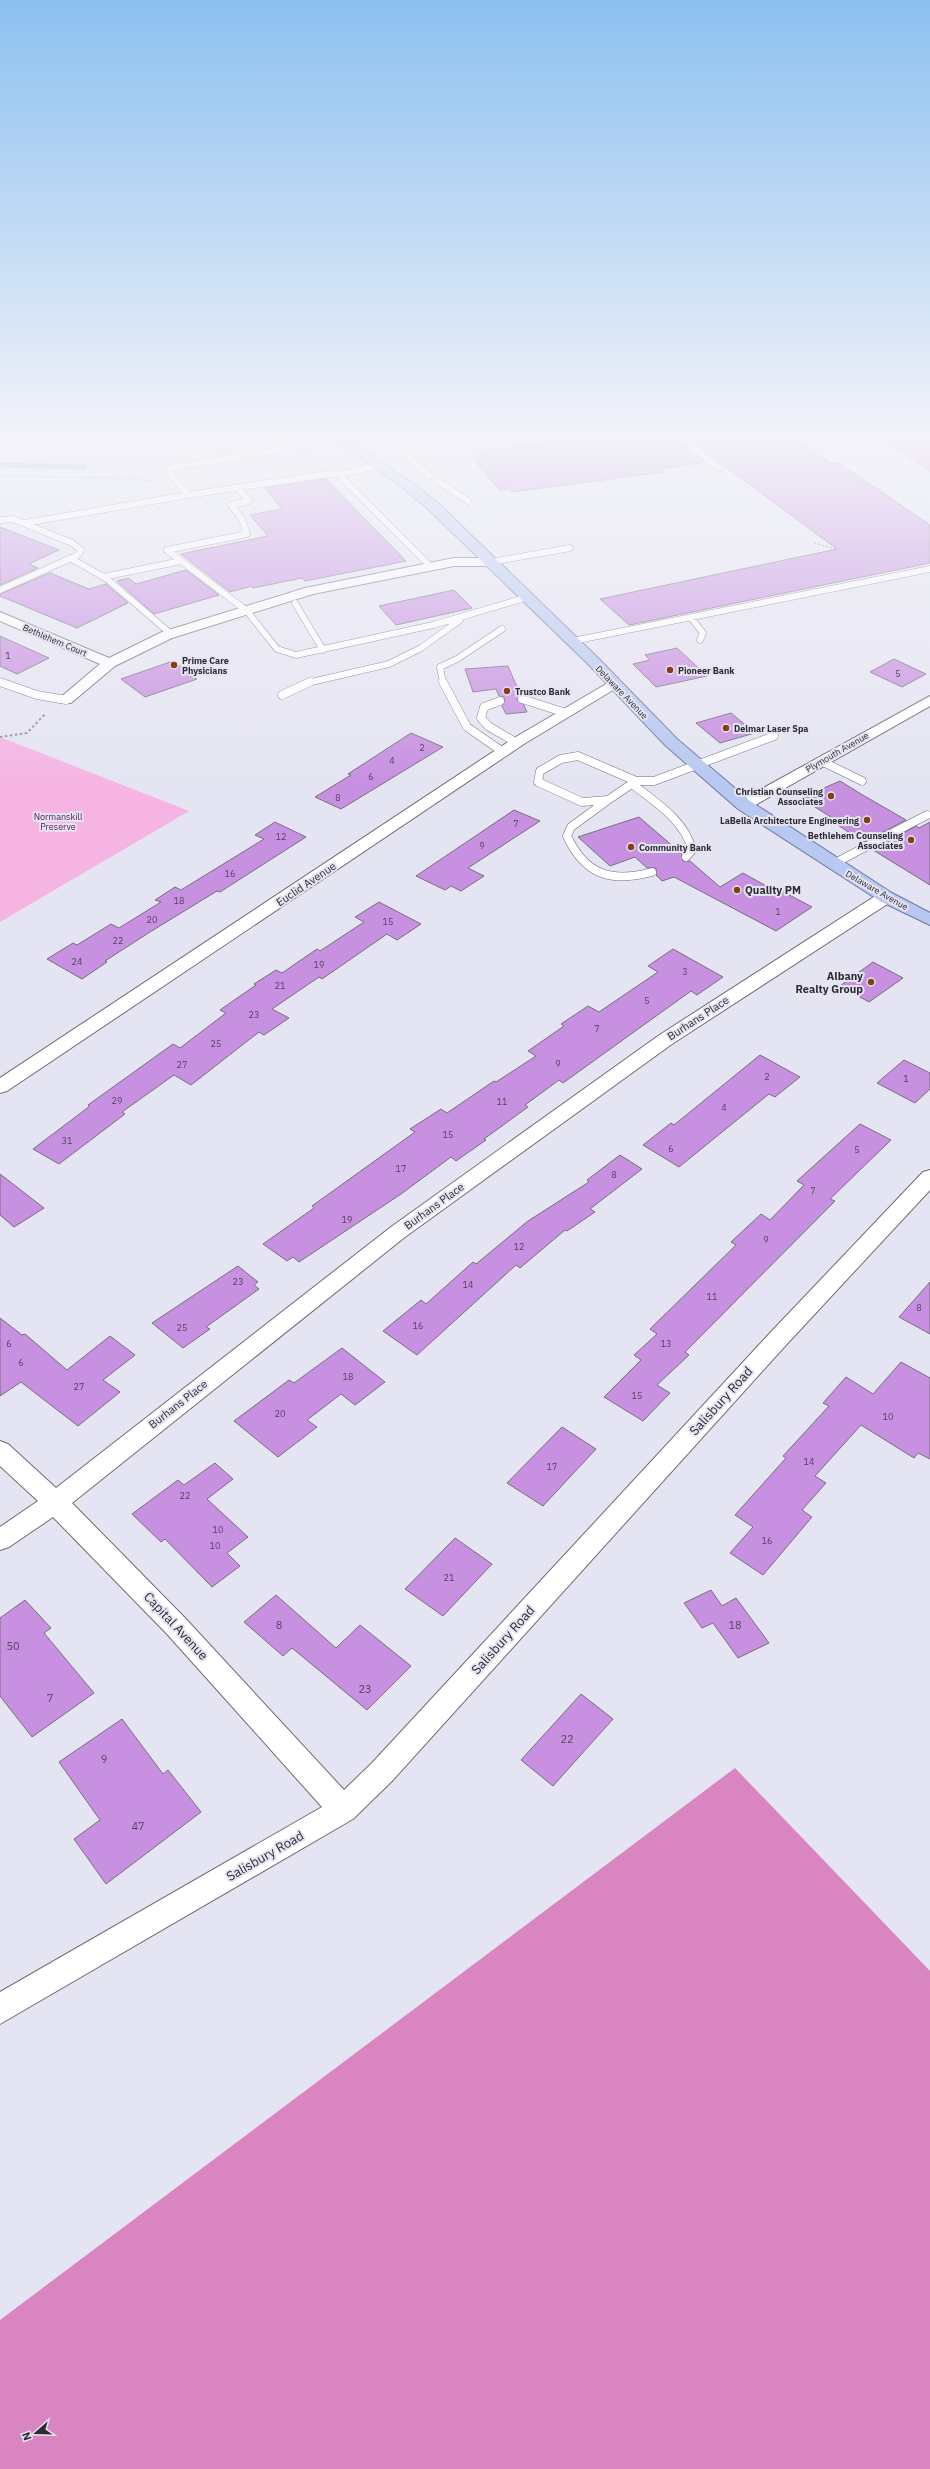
<svg xmlns="http://www.w3.org/2000/svg" width="930" height="2469" font-family="'IBM Plex Sans',sans-serif">
  <style>
    .green { fill: #f5b4e2 }
    .forest { fill: #d985c2 }
    .lines { fill: none; stroke-linecap: round; stroke-linejoin: round }
    .stream { stroke: #80a1bf; stroke-width: 5 }
    .building { fill: #c790e1; stroke: #776f7b }
    .service-far1-casing { stroke: #6d6c78; stroke-width: 7 }
    .service-casing { stroke: #6d6c78; stroke-width: 9 }
    .minor-casing { stroke: #6d6c78; stroke-width: 2 }
    .primary-casing { stroke: #697aa8; stroke-width: 2 }
    .path-far1 { stroke: #908f99; stroke-width: 1.5; stroke-dasharray: 2 2; stroke-linecap: butt }
    .path { stroke: #908f99; stroke-width: 2; stroke-dasharray: 2.5 2.5; stroke-linecap: butt }
    .service-far1 { stroke: #fff; stroke-width: 6 }
    .service { stroke: #fff; stroke-width: 8 }
    .minor { fill: #fff; fill-rule: evenodd }
    .primary { fill: #b9c8f1; fill-rule: evenodd }
    .poi-dot { fill: #844015; stroke: #e5e4f2; stroke-width: 1.5 }
    .labels { text-anchor: middle; dominant-baseline: central; stroke-width: 4; stroke-linejoin: round; paint-order: stroke }
    .far-street-label { font-size: 9px; fill: #2d2c32; stroke: #e5e4f2 }
    .number-label { font-size: 9px; fill: #54455e }
    .far-poi-label { font-size: 9px; font-weight: bold; fill: #2d2c32; stroke: #e5e4f2; text-anchor: start }
    .far-park-label { font-size: 9px; fill: #5e144f; stroke: #e5e4f2 }
    .street-label { font-size: 11px; fill: #2d2c32; stroke: #e5e4f2 }
    .poi-label { font-size: 11px; font-weight: bold; fill: #2d2c32; stroke: #e5e4f2; text-anchor: start }
    .near-number-label { font-size: 11px; fill: #54455e }
    .near-street-label { font-size: 13px; fill: #2d2c32; stroke: #e5e4f2 }
  </style>
  <rect width="100%" height="100%" fill="#e5e4f2"/>
  <path class="green" d="M0,737L189,811L0,922Z"/>
  <path class="forest" d="M877,437H930V472Z
    M735,1768L930,1971V2469H0V2320Z"/>
  <g class="lines">
    <path class="stream" d="M0,465L85,467"/>
  </g>
  <path class="building" d="M581,437H643L647,440L671,437L705,462L660,469L663,472L512,492L510,489L499,490L472,457L484,455L481,451Z
    M697,437H790L832,464L839,463L930,525V563L629,625L600,599L837,549L688,439Z
    M326,479L406,561L305,581L302,578L253,588L252,586L230,592L181,554L268,536L250,515L282,509L265,488Z
    M0,527L59,550L29,564L38,568L0,585Z
    M186,570L219,595L154,614L117,581L129,578L136,584Z
    M50,573L89,589L106,584L128,603L77,628L0,596V594Z
    M454,590L472,608L396,625L379,606Z
    M0,636L49,658L17,674L0,666Z
    M677,648L707,676L656,687L633,664L650,660L645,655Z
    M894,659L926,674L902,687L870,672Z
    M173,661L197,679L145,697L121,679Z
    M508,666L520,694L517,700L524,705L527,712L506,714L502,706L505,701L504,697L499,696L496,689L473,692L465,669Z
    M731,713L755,733L720,743L696,723Z
    M411,733L443,747L341,809L315,797L351,775L348,774Z
    M840,781L861,794L906,820L864,842L833,822L837,821L801,798Z
    M514,810L540,821L468,868L484,876L461,891L451,886L445,890L416,876Z
    M639,817L682,854L683,861H690L720,887L743,873L777,892L780,890L812,907L776,931L674,877L662,881L656,875V868H647L635,857L610,866L578,837Z
    M275,822L306,837L220,892L217,891L150,932L105,961L107,962L82,979L47,959L73,943L77,945L111,924L119,928L161,902L155,900L175,887L181,890L264,839L255,835Z
    M930,822V885L873,850L916,826L919,828Z
    M379,902L421,924L397,940L387,934L322,979L319,977L272,1009L289,1018L264,1035L259,1032L191,1085L174,1075L122,1112L125,1114L59,1164L33,1149L90,1106L88,1105L173,1044L180,1048L226,1013L220,1010L256,985L254,984L276,970L282,973L317,949L320,951L364,922L355,917Z
    M673,949L723,977L697,995L691,991L563,1083L559,1080L525,1105L528,1107L484,1139L486,1140L456,1161L451,1157L401,1194L299,1262L293,1257L287,1261L263,1244L314,1208L312,1206L415,1132L410,1129L441,1109L447,1113L494,1081L496,1082L536,1056L528,1051L564,1026L561,1024L588,1006L599,1012L658,972L648,966Z
    M873,962L903,978L869,1002L840,986Z
    M760,1055L800,1077L775,1097L769,1094L679,1167L643,1145L671,1123L674,1125Z
    M904,1060L930,1073V1089L915,1103L877,1083Z
    M860,1124L891,1140L830,1199L835,1201L685,1352L689,1355L657,1385L670,1393L643,1421L604,1397L641,1360L634,1355L657,1334L650,1329L736,1245L731,1242L761,1214L770,1220L804,1185L797,1181Z
    M620,1155L642,1169L590,1209L595,1212L567,1231L565,1230L520,1268L516,1265L417,1355L383,1331L421,1300L426,1304L473,1262L476,1264L528,1221L589,1182L587,1180Z
    M0,1174L44,1208L14,1227L0,1215Z
    M238,1266L258,1282L254,1285L259,1289L206,1327L210,1329L183,1348L152,1323Z
    M930,1282V1334L899,1317Z
    M0,1318L22,1335L25,1334L67,1370L110,1336L135,1355L103,1380L120,1392L78,1426L21,1382L0,1396Z
    M342,1348L385,1382L355,1405L341,1394L307,1420L317,1427L278,1457L234,1421L289,1380L294,1383Z
    M901,1362L930,1378V1459L918,1453L914,1458L861,1425L815,1476L826,1483L802,1510L812,1517L763,1575L730,1553L753,1527L735,1515L786,1458L783,1456L829,1406L823,1403L846,1377L873,1394Z
    M562,1427L596,1449L543,1506L507,1483Z
    M215,1463L233,1479L207,1499L248,1537L227,1553L240,1566L212,1587L165,1539L161,1542L132,1514L178,1480L184,1485Z
    M455,1538L492,1564L443,1616L405,1589Z
    M711,1590L722,1606L736,1598L769,1643L738,1658L713,1623L702,1628L684,1603Z
    M276,1595L336,1648L360,1625L411,1666L367,1710L292,1648L283,1656L244,1622Z
    M25,1600L51,1628L44,1633L94,1693L32,1737L0,1696V1618Z
    M581,1694L613,1719L553,1786L521,1760Z
    M122,1719L163,1774L168,1770L201,1812L106,1884L74,1839L100,1820L59,1762Z"/>
  <g class="lines">
    <defs>
      <path id="service-far1" d="M173,437H181
        M679,437L719,468
        M341,440L176,467L171,468L169,472L188,495L328,474H343L379,465
        M404,451L430,476
        M343,474L340,476L431,567
        M438,481L468,501
        M0,520L13,519L72,543L81,550L78,555L0,590
        M25,523L188,495
        M167,550L247,611L277,649L296,655L433,625L528,597
        M167,550L247,534L242,519L231,505L249,501L238,488
        M70,558L107,579L171,634
        M491,562L570,548
        M103,577L181,561
        M295,603L323,650
        M692,619L703,633L700,640
        M573,641L930,569
        M0,682L2,683
        M307,683L389,664L421,648L460,620
        M443,683L440,667L457,659L502,629"/>
      <path id="service" d="M0,682L37,695L66,700
        M443,682L467,727L503,752
        M282,695L310,682
        M522,699L566,713
        M500,701L484,707L481,718L488,726L517,743
        M578,756L636,781L608,800L582,802L538,782L540,771L561,759Z
        M821,761L862,781
        M636,781H654L774,736
        M632,784C655,802 685,820 692,850L686,857
        M608,800L571,827L567,836C585,875 611,883 652,872
        M833,864L927,815"/>
      <path id="minor" d="M454,558H491L497,562L491,566H454L313,594L172,638L115,666L71,703H61L59,700L61,697L100,664L0,621V612L109,658L162,632L305,588Z
        M613,680L618,681L620,684L618,687L524,744L7,1091L0,1093V1078L514,738Z
        M930,696V706L750,808H738L736,805L738,802Z
        M886,892L892,893L894,897L892,901L672,1044L405,1237L72,1503L185,1618L344,1790L372,1763L770,1333L923,1172L930,1170V1190L786,1345L392,1781L353,1819L0,2024V1992L322,1807L167,1634L53,1517L9,1547L0,1550V1527L38,1501L0,1466V1441L8,1444L56,1488L391,1227L658,1036L880,893Z"/>
      <path id="primary" d="M329,437H343L407,479L437,502L598,658L677,739L750,801L892,893L930,913V925L880,901L738,809L665,745L588,664L427,508L399,485Z"/>
    </defs>
    <use href="#service-far1" class="service-far1-casing"/>
    <use href="#service" class="service-casing"/>
    <use href="#minor" class="minor-casing"/>
    <use href="#primary" class="primary-casing"/>
    <path class="path-far1" d="M0,476L123,478L155,482
      M814,543L836,549"/>
    <path class="path" d="M0,737L27,733L45,714"/>
    <use href="#service-far1" class="service-far1"/>
    <use href="#service" class="service"/>
    <use href="#minor" class="minor"/>
    <use href="#primary" class="primary"/>
  </g>
  <linearGradient id="sky" x2="0" y2="1"><stop stop-color="#8cc0f0"/><stop offset="0.56" stop-color="#f3f3f9"/><stop offset="1" stop-color="#f3f3f9" stop-opacity="0"/></linearGradient>
  <rect width="930" height="783" fill="url(#sky)"/>
  <g class="poi-dot">
    <circle cx="174" cy="665" r="4"/>
    <circle cx="670" cy="670" r="4"/>
    <circle cx="507" cy="691" r="4"/>
    <circle cx="726" cy="728" r="4"/>
    <circle cx="831" cy="796" r="4"/>
    <circle cx="867" cy="820" r="4"/>
    <circle cx="911" cy="840" r="4"/>
    <circle cx="631" cy="847" r="4"/>
    <circle cx="737" cy="890" r="4"/>
    <circle cx="871" cy="982" r="4"/>
  </g>
  <g class="labels">
    <g class="far-street-label">
      <text transform="translate(55 640) rotate(23)">Bethlehem Court</text>
      <text transform="translate(622 692) rotate(46)">Delaware Avenue</text>
      <text transform="translate(837 752) rotate(-30)">Plymouth Avenue</text>
      <text transform="translate(877 890) rotate(30)">Delaware Avenue</text>
    </g>
    <g class="number-label">
      <text x="8" y="655">1</text>
      <text x="898" y="673">5</text>
      <text x="422" y="747">2</text>
      <text x="392" y="760">4</text>
      <text x="371" y="776">6</text>
      <text x="338" y="797">8</text>
      <text x="516" y="823">7</text>
      <text x="281" y="836">12</text>
      <text x="482" y="845">9</text>
      <text x="230" y="873">16</text>
      <text x="179" y="900">18</text>
      <text x="778" y="911">1</text>
      <text x="152" y="919">20</text>
      <text x="388" y="921">15</text>
      <text x="118" y="940">22</text>
      <text x="77" y="961">24</text>
      <text x="319" y="964">19</text>
      <text x="685" y="971">3</text>
      <text x="280" y="985">21</text>
      <text x="647" y="1000">5</text>
      <text x="254" y="1014">23</text>
      <text x="597" y="1028">7</text>
      <text x="216" y="1043">25</text>
      <text x="558" y="1063">9</text>
      <text x="182" y="1064">27</text>
      <text x="767" y="1076">2</text>
      <text x="906" y="1078">1</text>
      <text x="117" y="1100">29</text>
      <text x="502" y="1101">11</text>
      <text x="724" y="1107">4</text>
      <text x="448" y="1134">15</text>
      <text x="67" y="1140">31</text>
      <text x="671" y="1148">6</text>
      <text x="857" y="1149">5</text>
      <text x="401" y="1168">17</text>
      <text x="614" y="1174">8</text>
      <text x="813" y="1190">7</text>
      <text x="347" y="1219">19</text>
      <text x="766" y="1239">9</text>
      <text x="519" y="1246">12</text>
      <text x="238" y="1281">23</text>
      <text x="468" y="1284">14</text>
      <text x="712" y="1296">11</text>
      <text x="919" y="1307">8</text>
      <text x="418" y="1325">16</text>
      <text x="182" y="1327">25</text>
      <text x="9" y="1343">6</text>
      <text x="666" y="1343">13</text>
      <text x="21" y="1362">6</text>
      <text x="348" y="1376">18</text>
      <text x="79" y="1386">27</text>
      <text x="637" y="1395">15</text>
      <text x="280" y="1413">20</text>
      <text x="888" y="1416">10</text>
      <text x="809" y="1461">14</text>
      <text x="552" y="1466">17</text>
      <text x="185" y="1495">22</text>
      <text x="218" y="1529">10</text>
      <text x="767" y="1540">16</text>
      <text x="215" y="1545">10</text>
      <text x="449" y="1577">21</text>
    </g>
    <g class="far-poi-label">
      <text x="182" y="660">Prime Care<tspan x="182" dy="10">Physicians</tspan></text>
      <text x="678" y="670">Pioneer Bank</text>
      <text x="515" y="691">Trustco Bank</text>
      <text x="734" y="728">Delmar Laser Spa</text>
      <text x="823" y="791" text-anchor="end">Christian Counseling<tspan x="823" dy="10">Associates</tspan></text>
      <text x="859" y="820" text-anchor="end">LaBella Architecture Engineering</text>
      <text x="903" y="835" text-anchor="end">Bethlehem Counseling<tspan x="903" dy="10">Associates</tspan></text>
      <text x="639" y="847">Community Bank</text>
    </g>
    <g class="far-park-label">
      <text x="58" y="816">Normanskill<tspan x="58" dy="10">Preserve</tspan></text>
    </g>
    <g class="street-label">
      <text transform="translate(306 884) rotate(-34)">Euclid Avenue</text>
      <text transform="translate(698 1018) rotate(-33)">Burhans Place</text>
      <text transform="translate(434 1206) rotate(-36)">Burhans Place</text>
      <text transform="translate(178 1404) rotate(-38)">Burhans Place</text>
    </g>
    <g class="poi-label">
      <text x="745" y="890">Quality PM</text>
      <text x="863" y="976" text-anchor="end">Albany<tspan x="863" dy="13">Realty Group</tspan></text>
    </g>
    <g class="near-number-label">
      <text x="279" y="1625">8</text>
      <text x="735" y="1625">18</text>
      <text x="13" y="1646">50</text>
      <text x="365" y="1689">23</text>
      <text x="50" y="1698">7</text>
      <text x="567" y="1739">22</text>
      <text x="104" y="1759">9</text>
      <text x="138" y="1826">47</text>
    </g>
    <g class="near-street-label">
      <text transform="translate(721 1401) rotate(-48)">Salisbury Road</text>
      <text transform="translate(176 1626) rotate(47)">Capital Avenue</text>
      <text transform="translate(503 1640) rotate(-48)">Salisbury Road</text>
      <text transform="translate(265 1856) rotate(-30)">Salisbury Road</text>
    </g>
  </g>
  <g transform="translate(36 2433) rotate(250)" stroke="#e5e4f2" stroke-width="3" paint-order="stroke">
  <path d="M0-3L7 15L0 10L-7 15Z" fill="#2d2c32"/>
  <text y="-6" font-size="11" font-weight="bold" text-anchor="middle" fill="#2d2c32">N</text>
  </g>
</svg>
